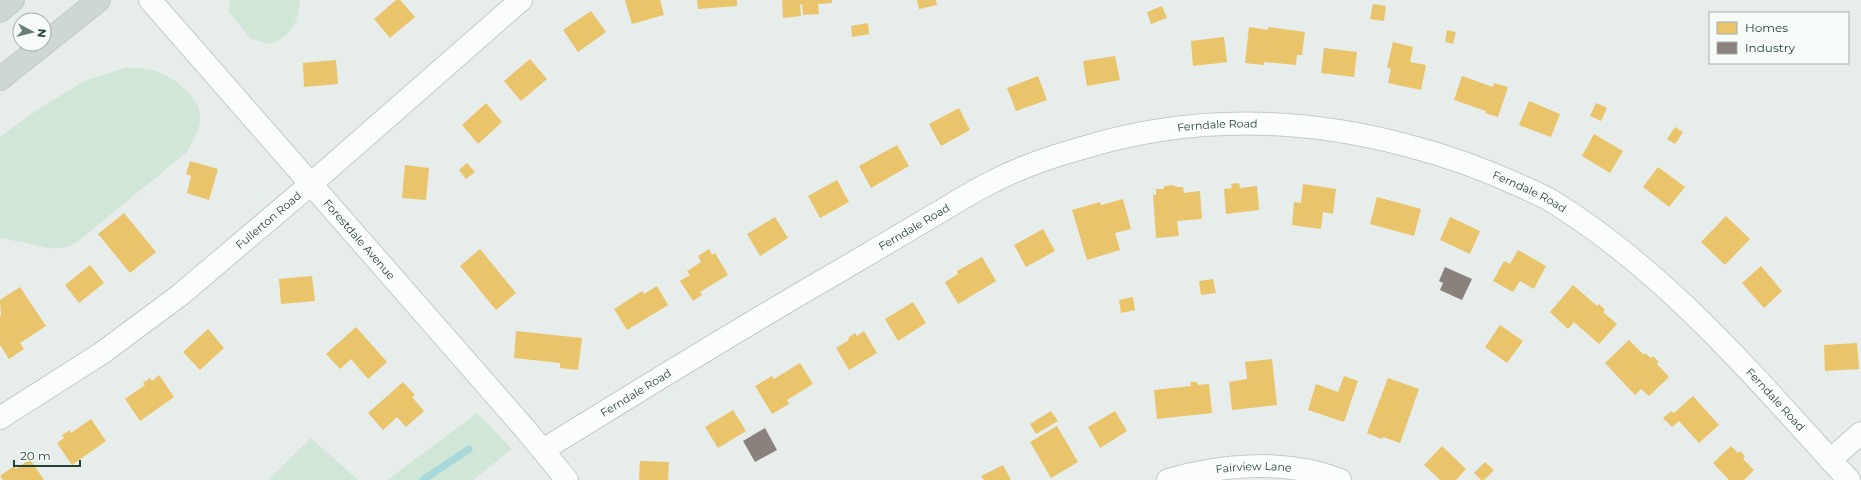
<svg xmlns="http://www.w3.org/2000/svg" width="1861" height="480" font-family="Montserrat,sans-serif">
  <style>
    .green { fill: #d0e6d6 }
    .homes { fill: #e9c46a }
    .industry { fill: #8a817c }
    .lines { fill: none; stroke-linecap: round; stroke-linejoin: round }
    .stream { stroke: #a7d8db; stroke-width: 7 }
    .minor-casing { stroke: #c4cac7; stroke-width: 24 }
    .major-casing { stroke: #c2ccc8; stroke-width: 24 }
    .minor { stroke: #fbfcfc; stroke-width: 22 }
    .major { stroke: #cfd7d4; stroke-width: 22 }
    .labels { text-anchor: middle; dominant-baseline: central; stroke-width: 4; stroke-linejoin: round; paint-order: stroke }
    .street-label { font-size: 11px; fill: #234238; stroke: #f6fbf8 }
  </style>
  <rect width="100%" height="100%" fill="#e7edea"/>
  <path class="green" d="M230,0H300C296,26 295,32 271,44L251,39L229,12Z
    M125,68C136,68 149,68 159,72C175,79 201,98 200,118C200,130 192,142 187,152L76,243C56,252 47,248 27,243C19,241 11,241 2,238L0,239V137L37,110L86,80Z
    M477,413L512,449L473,480H387Z
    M311,438L358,480H268Z"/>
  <path class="homes" d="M396,0H400L415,17L390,38L374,19Z
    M625,0H660L664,15L632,24Z
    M697,0H737V6L698,9Z
    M782,0H832V3L818,4L819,14L803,15L802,4L800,5L801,16L783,18Z
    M917,0H936L937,5L919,9Z
    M1373,4L1386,6L1384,21L1370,19Z
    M1162,6L1167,18L1151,24L1147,12Z
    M591,11L606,32L578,52L563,30Z
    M868,23L869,34L852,37L851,26Z
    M1249,27L1268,30V27L1305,32L1302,55H1297L1296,65L1264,62V65L1245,63Z
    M1447,30L1456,32L1453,44L1445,42Z
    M1224,37L1227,62L1193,66L1191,41Z
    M1393,42L1413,47L1410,62L1426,65L1421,90L1388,83L1391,69L1387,67Z
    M1324,48L1357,52L1354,77L1321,73Z
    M1115,56L1120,80L1087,86L1083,61Z
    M530,59L547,79L521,101L504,81Z
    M336,60L338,84L304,87L303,63Z
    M1038,76L1047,100L1016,111L1007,88Z
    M1462,76L1493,87L1494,83L1508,87L1498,117L1485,113L1486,111L1454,100Z
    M1529,101L1560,114L1551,137L1519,125Z
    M486,103L502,122L478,144L462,125Z
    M1596,103L1607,108L1601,121L1590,116Z
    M959,108L970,130L941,146L929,124Z
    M1675,127L1683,132L1675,144L1667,139Z
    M1594,134L1623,151L1610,173L1582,156Z
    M897,145L909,166L871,188L859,166Z
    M190,161L218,169L209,200L187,193L191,176L186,174Z
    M467,163L475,172L466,179L459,170Z
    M405,165L429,168L426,200L402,198Z
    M1658,167L1685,187L1669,207L1643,187Z
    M837,180L849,202L820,218L808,196Z
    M1239,183L1240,188L1257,186L1259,210L1226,214L1224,189L1232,188L1231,184Z
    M1303,184L1336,189L1333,214L1323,212L1321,229L1292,225L1294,202L1301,203Z
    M1173,185L1177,187H1183L1184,193L1200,191L1202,219L1177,221L1179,236L1156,238L1153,195H1156V189H1163L1165,186Z
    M1377,197L1421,209L1414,236L1370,224Z
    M1123,199L1131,229L1115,233L1120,250L1087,260L1072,210L1100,202L1101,205Z
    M124,213L156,252L130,273L98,234Z
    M1726,216L1750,239L1725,265L1701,242Z
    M775,217L788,238L760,256L747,234Z
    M1450,217L1480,231L1470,254L1440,240Z
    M1043,229L1055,251L1026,267L1014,245Z
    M480,249L516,293L496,310L460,266Z
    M709,249L712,255L715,253L728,275L700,292L702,295L693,301L680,281L690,275L687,271L701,262L698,256Z
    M1518,250L1546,266L1534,289L1520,281L1513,292L1493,281L1504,261L1510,264Z
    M982,257L996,281L958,304L945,282L958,274L957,271Z
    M90,265L104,283L79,303L65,285Z
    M1761,266L1782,291L1764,308L1742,283Z
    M312,276L315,301L281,304L279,279Z
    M1213,279L1216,293L1201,295L1199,281Z
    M1573,285L1597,306L1599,304L1605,310L1603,312L1617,324L1599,344L1574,322L1568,329L1550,312Z
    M657,286L668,305L627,330L614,309L642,291L644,294Z
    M20,287L46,326L20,343L24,349L9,359L0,345V316L1,315L0,300Z
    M1133,297L1135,310L1121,313L1119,300Z
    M913,302L926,323L898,341L885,319Z
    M1500,325L1523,341L1507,363L1485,347Z
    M356,327L387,362L368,379L351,359L340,369L326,354Z
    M208,329L224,348L200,370L183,352Z
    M516,331L582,338L578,370L560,368V363L514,358Z
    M864,331L877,353L849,370L836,348L849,340L848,338L855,333L857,336Z
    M1629,340L1644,355L1645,353L1651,358L1653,356L1659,362L1657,364L1669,377L1649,396L1641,389L1635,395L1605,363Z
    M1857,343L1859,369L1825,371L1824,345Z
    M1272,359L1277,405L1232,410L1229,382L1247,379L1245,362Z
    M800,363L813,384L787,400L789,404L772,414L755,386L772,376L774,379Z
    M159,375L174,397L140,421L125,399L145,385L143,383L150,378L152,381Z
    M1344,376L1358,381L1344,422L1308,410L1316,384L1338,392Z
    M1388,378L1419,389L1400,443L1383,437L1382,439L1367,433Z
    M403,382L415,395L412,397L424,411L406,427L397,417L383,430L368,413Z
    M1190,382H1197L1198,385L1209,384L1212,413L1157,419L1154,390L1191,386Z
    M1693,396L1719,425L1699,443L1679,421L1672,427L1663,418L1671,411L1674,413Z
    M733,410L746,431L718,448L705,427Z
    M1051,411L1058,421L1036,434L1030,424Z
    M1115,411L1127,431L1100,448L1088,427Z
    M91,419L106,441L72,465L57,443L64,438L62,435L70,430L71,433Z
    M1057,426L1078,462L1051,478L1030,442Z
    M1442,446L1466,469L1456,480H1440L1424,465Z
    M1731,446L1738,453L1740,451L1745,456L1743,459L1754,470L1744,480H1729L1713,463Z
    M30,459L44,480H3L0,476L14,466L16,469Z
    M640,461L669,462L668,480H639Z
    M1485,462L1494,470L1484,480H1481L1474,473Z
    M1003,465L1011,480H984L981,476Z"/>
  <path class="industry" d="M1445,267L1472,279L1462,300L1440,290L1443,283L1439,281Z
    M765,428L777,450L755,462L743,441Z"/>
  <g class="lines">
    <path class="stream" d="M423,480L469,449"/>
    <defs>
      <g id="minor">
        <path id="s1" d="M150,0L526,430L567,480"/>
        <path id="s2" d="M0,418L102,353L180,295L311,184L521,0"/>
        <path id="s3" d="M543,450C640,390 737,330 836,273C871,252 906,232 941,211C958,201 975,190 994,181C1021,167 1050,157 1079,149C1188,115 1298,116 1409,146C1448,156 1486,170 1523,187C1532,191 1541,195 1550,200C1668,272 1757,380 1849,480"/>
        <path d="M1830,460L1861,433"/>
        <path id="s4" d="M1168,480C1222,464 1287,459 1340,480"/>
      </g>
      <path id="major" d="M0,11L13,0
        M0,79L99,0"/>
    </defs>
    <use href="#minor" class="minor-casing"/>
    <use href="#major" class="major-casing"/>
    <use href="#minor" class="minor"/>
    <use href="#major" class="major"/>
  </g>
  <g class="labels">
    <g class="street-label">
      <text stroke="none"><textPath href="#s3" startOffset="757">Ferndale Road</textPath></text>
      <text stroke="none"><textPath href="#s3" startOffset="1080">Ferndale Road</textPath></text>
      <text stroke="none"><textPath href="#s2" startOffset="334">Fullerton Road</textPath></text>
      <text stroke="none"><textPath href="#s3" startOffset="433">Ferndale Road</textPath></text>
      <text stroke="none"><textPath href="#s1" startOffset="318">Forestdale Avenue</textPath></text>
      <text stroke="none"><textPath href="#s3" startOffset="109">Ferndale Road</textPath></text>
      <text stroke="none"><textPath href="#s3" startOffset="1404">Ferndale Road</textPath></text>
      <text stroke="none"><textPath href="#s4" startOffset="87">Fairview Lane</textPath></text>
    </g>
  </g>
  <rect x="1709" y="12" width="140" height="52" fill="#f6fbf8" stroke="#a2b1ab"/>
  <rect x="1717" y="22" width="20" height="12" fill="#e9c46a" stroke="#a2b1ab"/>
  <text x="1745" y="32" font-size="12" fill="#234238">Homes</text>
  <rect x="1717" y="42" width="20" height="12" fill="#8a817c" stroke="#a2b1ab"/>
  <text x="1745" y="52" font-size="12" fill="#234238">Industry</text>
  <g transform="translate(32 32) rotate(97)"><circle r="19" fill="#f6fbf8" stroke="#a2b1ab"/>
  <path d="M0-3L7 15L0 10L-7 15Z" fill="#687e76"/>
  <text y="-6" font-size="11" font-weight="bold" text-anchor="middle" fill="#234238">N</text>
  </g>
  <path d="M14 460v6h66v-6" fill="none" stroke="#234238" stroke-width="2"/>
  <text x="20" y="460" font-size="12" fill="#234238" stroke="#f6fbf8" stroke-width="3" paint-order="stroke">20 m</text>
</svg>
